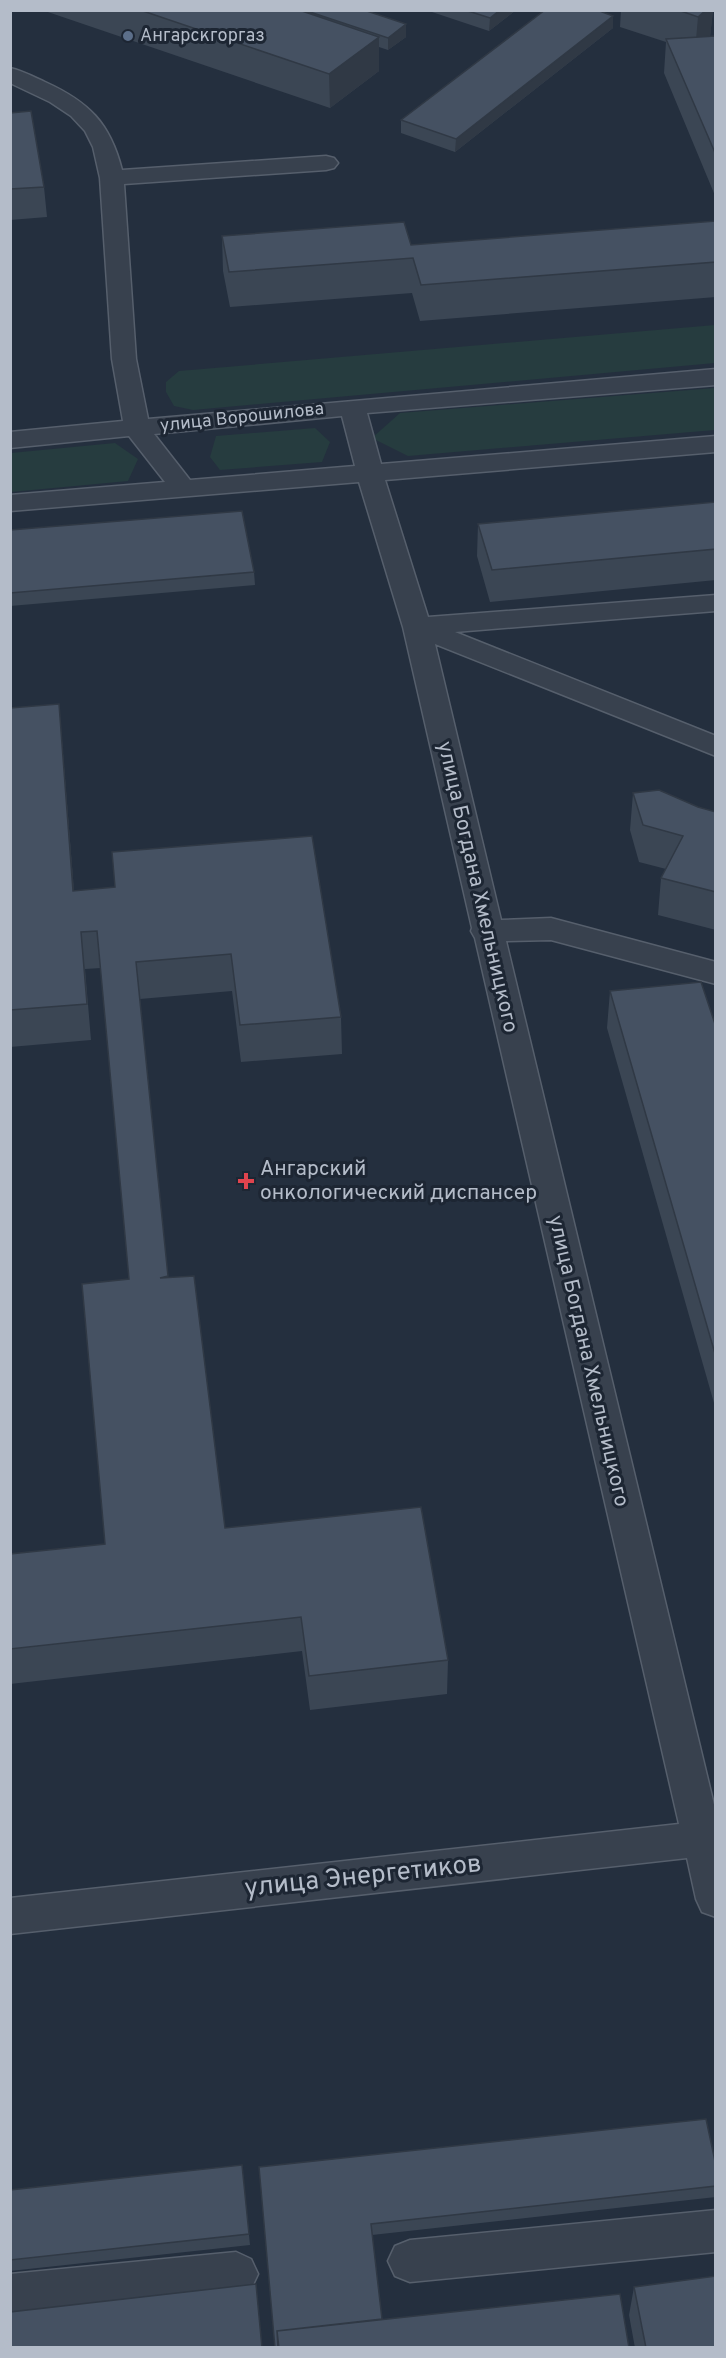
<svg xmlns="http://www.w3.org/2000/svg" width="726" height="2358" font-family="Overpass,sans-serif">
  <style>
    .green { fill: #263c3f }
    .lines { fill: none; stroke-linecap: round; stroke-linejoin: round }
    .minor-casing { stroke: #565f6c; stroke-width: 3 }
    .minor { fill: #38414e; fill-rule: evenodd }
    .wall { fill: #3b4654 }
    .shaded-wall { fill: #303945 }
    .building { fill: #455162; stroke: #303945; stroke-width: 1.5 }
    .service-dot { fill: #5c6f8a; stroke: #1d2633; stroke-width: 2 }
    .health-dot { fill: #e0444e; stroke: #1d2633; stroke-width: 2 }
    .labels { text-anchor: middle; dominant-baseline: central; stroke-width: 6; stroke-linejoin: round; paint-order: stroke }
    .far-poi-label { font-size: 18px; fill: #b4bcc9; stroke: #1d2633; text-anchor: start }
    .far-street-label { font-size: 18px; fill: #b4bcc9; stroke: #1d2633 }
    .street-label { font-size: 21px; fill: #b4bcc9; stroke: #1d2633 }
    .poi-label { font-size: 21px; fill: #b4bcc9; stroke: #1d2633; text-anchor: start }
    .near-street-label { font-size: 26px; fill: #b4bcc9; stroke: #1d2633 }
  </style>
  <rect width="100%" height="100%" fill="#242f3e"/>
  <path class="green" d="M715,325V363L193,410L174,406L166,392V382L179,371Z
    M715,388V430L408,456L372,438L400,413Z
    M315,428L330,442L322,462L220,470L210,457L216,436Z
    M115,443L138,459L128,481L11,492V453Z"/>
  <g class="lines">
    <defs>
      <path id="minor" d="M10,68C23,71 34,77 45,82C89,102 110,123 122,170L326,156L334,158L338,163L334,168L326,170L124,184L136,359L148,419L716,369V385L367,413L381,464L716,436V452L385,480L428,617L716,595V611L455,632L716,736V756L435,644L501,920L551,918L716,962V984L551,940L506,941L716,1813V1917L702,1912L696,1899L687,1858L10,1934V1898L679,1824L475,938L471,931L472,928L403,627L359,482L10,511V495L165,482L129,436L10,448V432L123,421L112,359L100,178L93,147L85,131L71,116L50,102L10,83ZM342,416L355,466L190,480L154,434Z
        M716,2210V2252L410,2282L395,2276L388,2261L395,2246L410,2240Z
        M236,2252L251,2259L258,2274L251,2289L236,2296L10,2318V2274Z"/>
    </defs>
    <use href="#minor" class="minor-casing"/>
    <use href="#minor" class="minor"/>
  </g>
  <path class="wall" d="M42,10H364L406,24V37L388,50L379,47V71L330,108Z
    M426,10H516L489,31Z
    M621,10H713L710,36H716V198L664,73L666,42L620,27Z
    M613,16V28L455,152L401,133V120Z
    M10,113L44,187L47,217L10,220Z
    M716,221V297L420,321L412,293L230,307L223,271L222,236L411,245Z
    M716,502V580L490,602L477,556L478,524Z
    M10,530L254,572L255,585L10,606Z
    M10,708L62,741L74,891L115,887L112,852L341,1017L342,1054L241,1062L232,991L140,999L168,1277L225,1528L448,1660L447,1694L310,1710L302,1651L10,1684V1554L105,1544L129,1279L101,968L85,969L91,1040L10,1047Z
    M633,793L716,812V930L658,915L661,878L666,869L639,862L630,830Z
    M610,991L716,1027V1410L607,1028Z
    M242,2165L250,2245L10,2271V2190Z
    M716,2166V2197L372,2235L275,2348L259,2167Z
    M634,2287L716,2348H635L629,2315Z"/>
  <path class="shaded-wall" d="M500,10H516L489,31L490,18Z
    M706,10H713L710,38L695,51L698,17Z
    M613,16V28L455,152L456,139Z
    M406,24V37L388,50V38Z
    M379,37V71L330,108L329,74Z
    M59,704L62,741L77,927L73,891Z"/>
  <path class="building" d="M140,10H299L379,37L329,74Z
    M304,10H364L406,24L388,38Z
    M465,10H500L490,18Z
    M545,10H597L613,16L456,139L401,120Z
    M678,10H706L698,17Z
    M716,36V155L666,39Z
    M31,111L44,187L10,189V113Z
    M716,221V262L421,285L413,258L229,272L222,236L404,222L411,245Z
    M716,502V549L492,570L478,524Z
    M242,511L254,572L10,593V530Z
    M59,704L73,891L115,887L112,852L312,836L341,1017L240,1025L231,954L136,962L168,1276L160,1278L194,1276L225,1528L421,1507L448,1660L309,1676L301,1617L10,1649V1554L105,1544L82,1284L129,1279L97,931L81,932L87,1004L10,1010V708Z
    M659,790L698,807L716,812V892L661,878L683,836L643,825L633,793Z
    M701,982L716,1027V1357L610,991Z
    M706,2119L716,2166V2186L371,2224L382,2319L277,2331L278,2348H275L259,2167Z
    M242,2165L249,2234L10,2260V2190Z
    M716,2276V2348H646L634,2287Z
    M256,2284L262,2348H10V2312Z
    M620,2294L629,2348H279L277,2331Z"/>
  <circle class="service-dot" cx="128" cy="36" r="6"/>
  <path class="health-dot" d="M243 1172h6v6h6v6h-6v6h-6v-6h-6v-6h6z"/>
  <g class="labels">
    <g class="far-poi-label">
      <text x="140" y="36">Ангарскгоргаз</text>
    </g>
    <g class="far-street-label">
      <text transform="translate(242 418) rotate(-6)">улица Ворошилова</text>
    </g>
    <g class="street-label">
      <text transform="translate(477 887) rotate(77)">улица Богдана Хмельницкого</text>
      <text transform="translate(588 1361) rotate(77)">улица Богдана Хмельницкого</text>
    </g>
    <g class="poi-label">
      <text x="260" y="1169">Ангарский<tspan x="260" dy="24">онкологический диспансер</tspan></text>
    </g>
    <g class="near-street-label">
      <text transform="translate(363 1877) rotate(-6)">улица Энергетиков</text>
    </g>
  </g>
  <rect width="726" height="2358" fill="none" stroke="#b4bcc9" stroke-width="24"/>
</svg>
